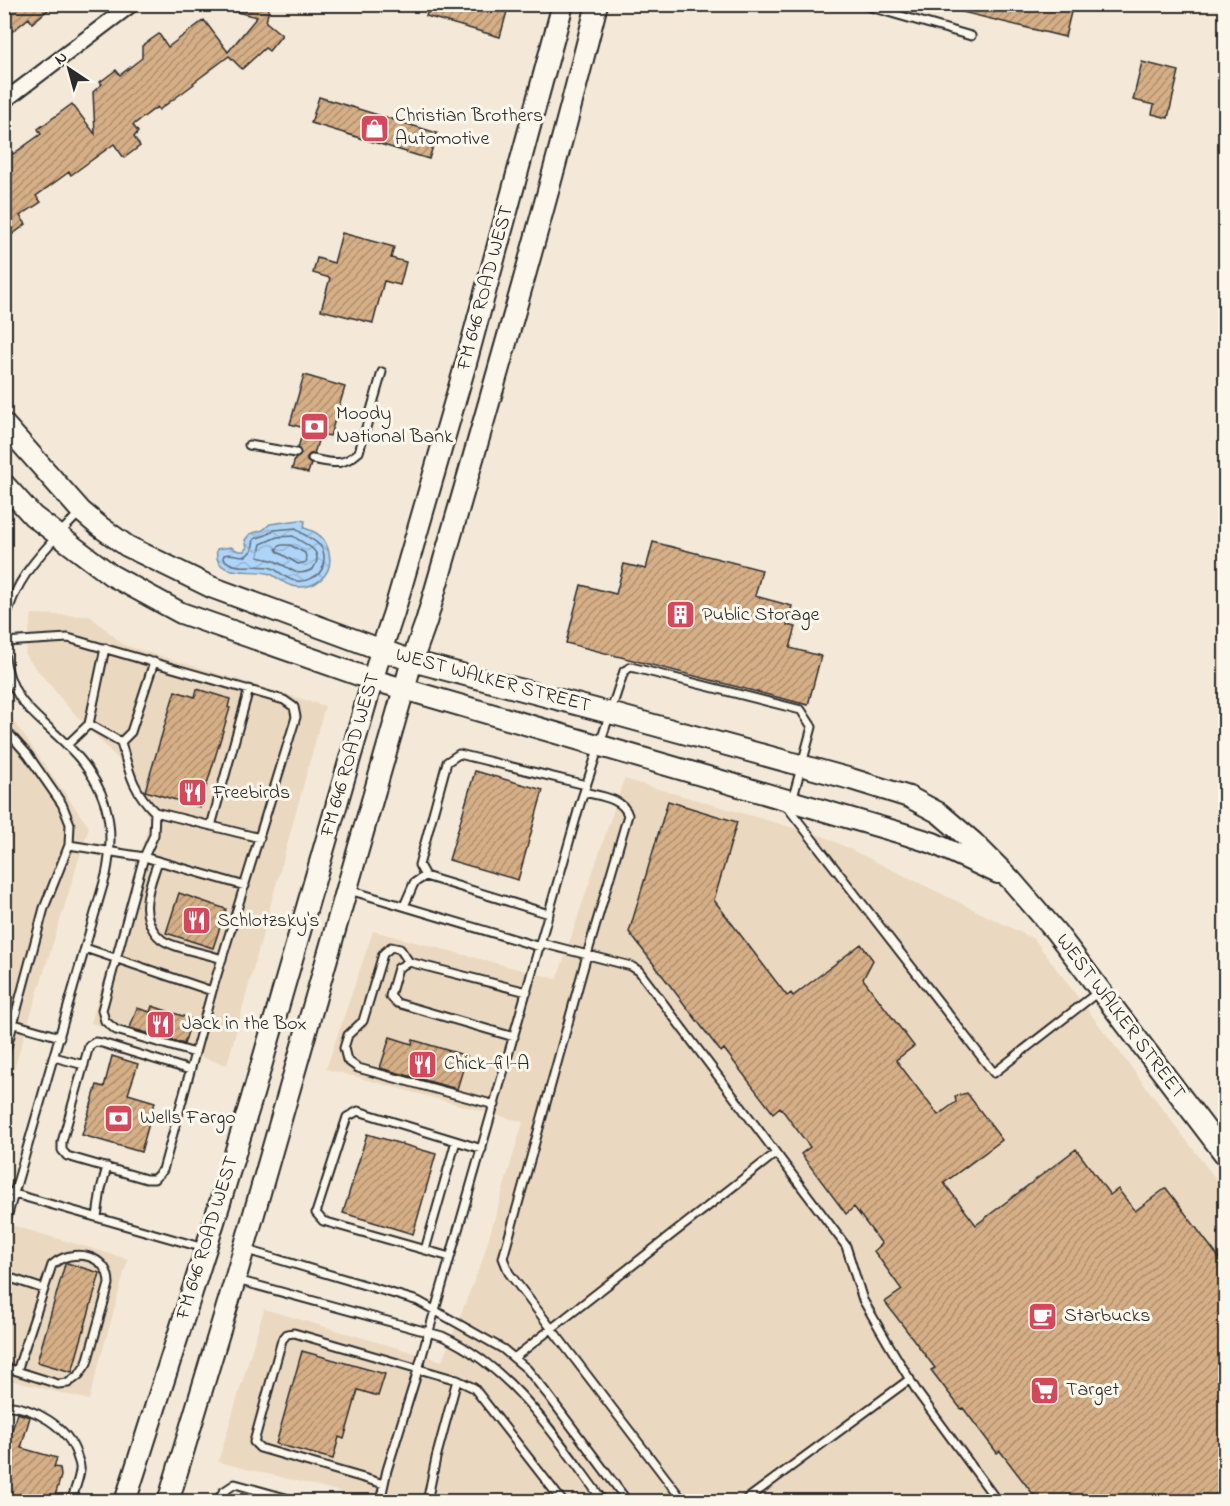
<svg xmlns="http://www.w3.org/2000/svg" width="1230" height="1506" font-family="'Indie Flower',sans-serif">
  <style>
    .built { fill: #ebd8c0 }
    .water { fill: url(#water-waves); stroke: #7a90a5; stroke-width: 1.5 }
    .lines { fill: none; stroke-linecap: round; stroke-linejoin: round }
    .shore { stroke: #5f6f7d; stroke-width: 1.5 }
    .building { fill: url(#building-hatch); stroke: #2b2b2b; stroke-width: 1.5 }
    .lane-casing { stroke: #2b2b2b; stroke-width: 11 }
    .street-casing { stroke: #2b2b2b; stroke-width: 18 }
    .secondary-casing { stroke: #2b2b2b; stroke-width: 24 }
    .lane { stroke: #fbf7ec; stroke-width: 7 }
    .street { stroke: #fbf7ec; stroke-width: 14 }
    .secondary { stroke: #fbf7ec; stroke-width: 20 }
    .labels { text-anchor: middle; dominant-baseline: central; stroke-width: 6; stroke-linejoin: round; paint-order: stroke }
    .poi-label { font-size: 20px; fill: #2b2b2b; stroke: #fbf7ec; text-anchor: start }
    .street-label { font-size: 20px; fill: #2b2b2b; stroke: #fbf7ec }
  </style>
  <defs>
    <pattern id="water-waves" width="16" height="10" patternUnits="userSpaceOnUse" patternTransform="scale(1.5)"><rect width="16" height="10" fill="#aed4f7"/><path d="M0 5q4-4 8 0t8 0" fill="none" stroke="#96b6d4"/></pattern>
    <pattern id="building-hatch" width="6" height="6" patternUnits="userSpaceOnUse" patternTransform="scale(1.5)"><rect width="6" height="6" fill="#d6af87"/><path d="M-1 1l2-2M0 6l6-6M5 7l2-2" fill="none" stroke="#ae8f6f"/></pattern>
  </defs>
  <rect width="100%" height="100%" fill="#f4e9d8"/>
  <filter id="ink" filterUnits="userSpaceOnUse"><feTurbulence type="fractalNoise" baseFrequency=".0167" numOctaves="2"/><feDisplacementMap in="SourceGraphic" scale="12" xChannelSelector="R" yChannelSelector="G"/><feConvolveMatrix kernelMatrix="1 2 1 2 8 2 1 2 1" color-interpolation-filters="sRGB"/></filter>
  <g filter="url(#ink)">
    <path class="built" d="M32,614L90,616L124,645L325,706L227,1065L91,1023L150,820L118,759L68,707L25,655Z
      M5,709L89,827L5,1098Z
      M624,779L825,837L1034,939L1225,1191V1501L382,1502L218,1462L264,1309L442,1361L482,1261L523,1122L326,1069L373,931L557,979Z
      M4,1223L128,1259L89,1400L5,1379Z"/>
    <path class="water" d="M300,520L305,521L304,528C318,532 326,538 329,553C334,575 314,591 292,586C283,584 276,575 267,573C250,569 212,578 217,549L231,547L238,551H244L247,547L245,540L250,534L263,530L270,524Z"/>
    <g class="lines">
      <path class="shore" d="M296,528C308,541 329,540 323,566C321,577 303,584 292,580C285,578 279,571 272,568C257,563 234,572 223,558L224,555C232,552 238,557 246,556L252,550L254,539L266,535L274,530Z
        M293,536C304,545 326,549 313,569C295,578 293,569 277,562C271,559 264,559 258,557L261,544L277,537Z
        M281,545H290L305,553L307,562L298,564L278,552L276,549Z"/>
    </g>
    <path class="building" d="M4,4H55L32,23L29,18L4,38Z
      M229,4H270L266,22L282,35L269,51L265,48L242,69L229,56L193,83L194,84L159,110L157,107L133,125L138,132L134,137L140,146L124,158L114,144L71,175L69,172L36,196L41,202L20,216L26,224L13,234L6,226L4,227V142L13,154L41,134L38,129L72,104L95,134L93,92L102,84L100,82L116,70L120,75L142,58V46L159,34L168,47L204,20L228,52L257,17L228,10Z
      M430,4H509L500,37L426,16Z
      M955,4H1073L1065,37L954,10Z
      M1142,62L1179,71L1168,118L1152,114L1154,105L1133,100Z
      M319,97L437,133L429,159L311,123Z
      M342,233L394,247L391,258L406,262L400,285L384,281L373,323L321,310L330,278L313,273L317,258L334,263Z
      M304,375L345,387L330,436L320,434L314,454H310L307,457V461L311,464L308,473L292,469L295,459L301,454L298,448L304,428L290,424Z
      M653,542L762,570L755,596L792,606L787,625L796,627L790,648L821,656L808,705L566,643L581,585L616,594L624,564L646,569Z
      M197,689L230,699L228,707L230,708L200,807L145,791L175,691L195,697Z
      M475,771L543,790L518,880L449,860Z
      M668,801L737,822L714,900L787,996L791,993L793,996L861,944L873,960L863,979L914,1046L896,1060L938,1115L956,1102L955,1096L967,1093L1002,1140L944,1183L976,1225L1076,1149L1110,1195L1118,1189L1135,1211L1166,1188L1226,1267V1502H1039L1000,1451L997,1453L963,1408L961,1409L931,1370L935,1368L885,1302L902,1290L874,1251L882,1244L854,1207L846,1214L801,1154L810,1147L780,1107L773,1113L724,1049L721,1052L629,932Z
      M179,893L226,909L213,948L166,933Z
      M152,1006L192,1019L184,1044L130,1028L137,1008L150,1012Z
      M390,1037L412,1044L413,1040L467,1056L457,1089L380,1068Z
      M112,1056L138,1064L128,1094L155,1102L141,1152L82,1135L97,1085L104,1087Z
      M367,1134L436,1154L413,1234L343,1213Z
      M67,1263L100,1273L72,1372L37,1362L65,1264Z
      M302,1351L385,1374L378,1396L358,1390L344,1439L339,1437L333,1459L276,1444Z
      M17,1413L30,1417L21,1448L57,1458L54,1467L60,1468L61,1476L55,1496L50,1502H19L4,1497V1443L8,1444Z"/>
    <g class="lines">
      <defs>
        <path id="lane" d="M860,4L971,36
          M249,445L296,453
          M312,459C333,463 342,467 359,452L382,372
          M4,625C16,573 46,549 80,512
          M4,642L68,638L284,700L294,707L296,717L212,991L85,948
          M4,653C12,705 34,712 68,746C106,784 117,823 106,875L4,1228
          M89,724L121,742L131,732L154,662
          M4,728L28,755L62,804L70,824L69,845L44,908L4,1058
          M121,742C129,771 132,790 155,812
          M67,745L89,724L105,648
          M584,792C600,796 623,798 628,815L587,955L503,1258L509,1273L684,1502
          M785,804L994,1073L1098,992
          M211,826L249,689
          M69,845L144,857L154,835L155,812L260,838
          M158,861C154,874 148,887 147,901C145,914 150,930 161,939C170,947 208,954 222,959
          M349,890L540,947
          M404,906L414,883L425,876
          M549,914L425,876L419,865L447,762L459,754L586,785
          M541,943L631,966L639,971L846,1246L863,1300L889,1345L918,1393L998,1502
          M409,962L400,949L391,947L383,954L363,1021L348,1035L344,1048L347,1060L358,1068L495,1105
          M212,991L195,1053L116,1030L105,1021L102,1010L144,857L245,886
          M14,1024L60,1037
          M514,1037L397,1003L390,996L398,968L409,962L527,992
          M54,1057L84,1065
          M190,1070L102,1043L95,1042L89,1046L62,1142V1150L67,1156L146,1179H154L163,1170L195,1053
          M4,1191L204,1248
          M97,1217L101,1189L107,1167
          M247,1250L418,1301L503,1349L527,1369L548,1395L628,1502
          M425,1250L456,1141
          M450,1257L323,1221L316,1213L347,1117L358,1111L482,1149
          M4,1276L44,1289
          M237,1280L442,1336C515,1369 557,1440 604,1502
          M514,1358L776,1153
          M4,1367L58,1384L68,1383L79,1375L87,1363L109,1284C109,1254 72,1247 52,1265L17,1371
          M457,1380L474,1388L563,1502
          M4,1405C34,1407 68,1426 77,1456C78,1460 81,1465 80,1470C79,1480 74,1491 71,1502
          M384,1484L260,1448L254,1442L282,1340L287,1334L294,1333L457,1380L436,1458L427,1502
          M217,1502L223,1492L235,1484L300,1502
          M380,1502L387,1470L415,1380L580,804L624,671L631,667L801,710L812,727L792,801
          M743,1502L910,1379"/>
        <path id="street" d="M4,101L132,4"/>
        <path id="secondary" d="M4,424L81,511L99,526L127,546L211,587L412,661L610,713L851,779L909,797L939,813L973,842L1011,880L1056,932L1226,1156
          M4,484L33,516L111,575L181,613L373,680L901,833L933,843L998,873
          M125,1502L206,1248L251,1101L381,651L394,612L466,363L563,4
          M168,1502L235,1280L412,661L426,622C485,417 545,212 597,4"/>
      </defs>
      <use href="#lane" class="lane-casing"/>
      <use href="#street" class="street-casing"/>
      <use href="#secondary" class="secondary-casing"/>
      <use href="#lane" class="lane"/>
      <use href="#street" class="street"/>
      <use href="#secondary" class="secondary"/>
    </g>
  </g>
  <defs>
    <symbol id="shop-square" viewBox="-11 -11 22 22"><rect x="-9" y="-9" width="18" height="18" rx="4" fill="#d1495b" stroke="#fbf7ec"/><path d="M-5-2.5h2.3a2.7 3.5 0 0 1 5.4 0H5L5.5 6h-11ZM-1.5-2.5h3a1.5 2.3 0 0 0-3 0Z" fill="#fff"/></symbol>
    <symbol id="bank-square" viewBox="-11 -11 22 22"><rect x="-9" y="-9" width="18" height="18" rx="4" fill="#d1495b" stroke="#fbf7ec"/><path d="M-6-4H6V4H-6ZM0-2.3a2.3 2.3 0 1 0 0 4.6a2.3 2.3 0 1 0 0-4.6Z" fill="#fff"/></symbol>
    <symbol id="building-square" viewBox="-11 -11 22 22"><rect x="-9" y="-9" width="18" height="18" rx="4" fill="#d1495b" stroke="#fbf7ec"/><path d="M-4-6H4V6H1V3H-1V6H-4ZM-2.5-4.3h1.7v1.8h-1.7ZM.8-4.3h1.7v1.8H.8ZM-2.5-1h1.7V.8h-1.7ZM.8-1h1.7V.8H.8Z" fill="#fff"/></symbol>
    <symbol id="restaurant-square" viewBox="-11 -11 22 22"><rect x="-9" y="-9" width="18" height="18" rx="4" fill="#d1495b" stroke="#fbf7ec"/><path d="M-5-6h1v4h1v-4h1v4h1v-4h1v5L-1.5 .5V6h-2V.5L-5-1ZM5-6V6H3V1.5H1.5Q1.5-4 5-6Z" fill="#fff"/></symbol>
    <symbol id="cafe-square" viewBox="-11 -11 22 22"><rect x="-9" y="-9" width="18" height="18" rx="4" fill="#d1495b" stroke="#fbf7ec"/><path d="M-5.5-4.5H6V0H3Q3 3.5 0 3.5H-2.5Q-5.5 3.5-5.5 0ZM3-3.2v2h1.7v-2ZM-6 4.5H4V6H-6Z" fill="#fff"/></symbol>
    <symbol id="supermarket-square" viewBox="-11 -11 22 22"><rect x="-9" y="-9" width="18" height="18" rx="4" fill="#d1495b" stroke="#fbf7ec"/><path d="M-6-5.5h2.5l.6 2H6L4.5 2H-2.5L-4.4-4H-6ZM-1.5 3.2a1.3 1.3 0 1 0 .1 0ZM3 3.2a1.3 1.3 0 1 0 .1 0Z" fill="#fff"/></symbol>
  </defs>
  <g fill-rule="evenodd">
    <use href="#shop-square" x="358" y="112" width="33" height="33"/>
    <use href="#bank-square" x="298" y="410" width="33" height="33"/>
    <use href="#building-square" x="664" y="598" width="33" height="33"/>
    <use href="#restaurant-square" x="176" y="776" width="33" height="33"/>
    <use href="#restaurant-square" x="180" y="904" width="33" height="33"/>
    <use href="#restaurant-square" x="144" y="1008" width="33" height="33"/>
    <use href="#restaurant-square" x="406" y="1048" width="33" height="33"/>
    <use href="#bank-square" x="102" y="1102" width="33" height="33"/>
    <use href="#cafe-square" x="1026" y="1300" width="33" height="33"/>
    <use href="#supermarket-square" x="1028" y="1374" width="33" height="33"/>
  </g>
  <g class="labels">
    <g class="poi-label">
      <text x="395" y="116">Christian Brothers<tspan x="395" dy="23">Automotive</tspan></text>
      <text x="336" y="414">Moody<tspan x="336" dy="23">National Bank</tspan></text>
      <text x="702" y="615">Public Storage</text>
      <text x="213" y="793">Freebirds</text>
      <text x="217" y="921">Schlotzsky's</text>
      <text x="182" y="1024">Jack in the Box</text>
      <text x="444" y="1064">Chick-fil-A</text>
      <text x="140" y="1118">Wells Fargo</text>
      <text x="1064" y="1316">Starbucks</text>
      <text x="1066" y="1390">Target</text>
    </g>
    <g class="street-label">
      <text transform="translate(486 288) rotate(-75)">FM 646 ROAD WEST</text>
      <text transform="translate(493 681) rotate(15)">WEST WALKER STREET</text>
      <text transform="translate(351 755) rotate(-74)">FM 646 ROAD WEST</text>
      <text transform="translate(1120 1017) rotate(53)">WEST WALKER STREET</text>
      <text transform="translate(208 1238) rotate(-73)">FM 646 ROAD WEST</text>
    </g>
  </g>
  <rect width="1230" height="1506" fill="none" stroke="#fbf7ec" stroke-width="24"/>
  <rect x="12" y="12" width="1206" height="1482" fill="none" stroke="#2b2b2b" stroke-width="2" filter="url(#ink)"/>
  <g transform="translate(69 69) rotate(324)" stroke="#fbf7ec" stroke-width="4.5" paint-order="stroke">
  <path d="M0-4.5L10 22L0 15L-10 22Z" fill="#2b2b2b"/>
  <text y="-9" font-size="16" font-weight="bold" text-anchor="middle" fill="#2b2b2b">N</text>
  </g>
</svg>
